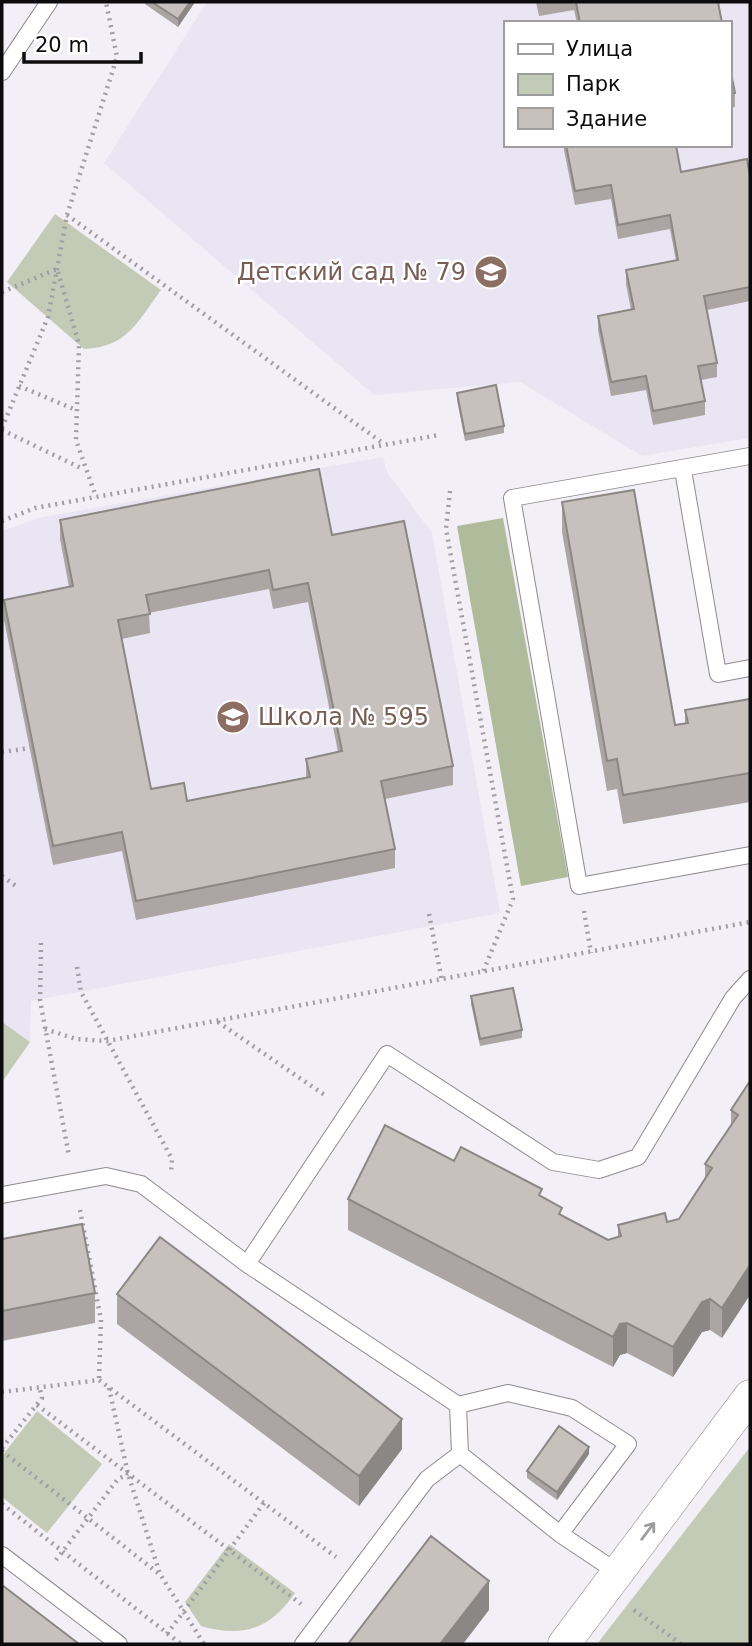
<svg xmlns="http://www.w3.org/2000/svg" width="752" height="1646" font-family="'DejaVu Sans',sans-serif">
  <style>
    .built { fill: #eae5f2; fill-rule: evenodd }
    .green { fill: #c3cab5 }
    .forest { fill: #afbb9a }
    .lines { fill: none; stroke-linecap: round; stroke-linejoin: round }
    .lane-casing { stroke: #8d8a90; stroke-width: 18 }
    .street-casing { stroke: #8d8a90; stroke-width: 33 }
    .path { stroke: #a09ea3; stroke-width: 4.5; stroke-dasharray: 2 5; stroke-linecap: butt }
    .lane { stroke: #fff; stroke-width: 16 }
    .street { stroke: #fff; stroke-width: 32 }
    .wall { fill: #aba6a3; fill-rule: evenodd }
    .shaded-wall { fill: #8b8784 }
    .building { fill: #c7c1bd; stroke: #8b8784; stroke-width: 2; fill-rule: evenodd }
    .oneway { stroke: #9e9d9e }
    .labels { text-anchor: middle; dominant-baseline: central; stroke-width: 5; stroke-linejoin: round; paint-order: stroke }
    .education-label { font-size: 24px; fill: #785e54; stroke: #fff; text-anchor: end }
  </style>
  <rect width="100%" height="100%" fill="#f2f0f6"/>
  <path class="built" d="M207,2H750V438L642,456L520,382L374,395L104,163ZM505,23H729V145H505Z
    M383,457L387,472L432,533L500,913L31,1001L30,1042L2,1082V531L38,518Z"/>
  <path class="green" d="M55,214L161,290C137,322 128,347 84,349L7,282Z
    M2,1022L30,1042L2,1082Z
    M37,1411L102,1464L47,1533L2,1497V1456Z
    M750,1447V1644H597Z
    M229,1544L295,1593C270,1629 244,1638 201,1626L185,1602Z"/>
  <path class="forest" d="M503,518L568,877L521,886L457,526Z"/>
  <g class="lines">
    <defs>
      <path id="lane" d="M2,72L49,2
        M750,456L512,498L579,886L750,855
        M683,470L718,674L750,668
        M2,1195L106,1176L141,1184L247,1264L458,1405L460,1454L560,1534L617,1572
        M247,1264L387,1054L553,1162L599,1170L638,1157L733,998L750,979
        M458,1405L508,1393L572,1408L628,1444L560,1534
        M2,1555L119,1644
        M303,1644L427,1479L460,1454"/>
      <path id="street" d="M564,1644L750,1396"/>
    </defs>
    <use href="#lane" class="lane-casing"/>
    <use href="#street" class="street-casing"/>
    <path class="path" d="M67,215L384,444
      M2,292L57,269L79,344L76,440L96,497
      M19,386L76,410
      M2,428L48,317L67,215L117,57L106,2
      M2,430L83,469
      M450,491L446,529L513,899L483,972
      M2,521L35,508L439,435
      M2,752L30,748
      M2,876L16,886
      M584,911L591,953
      M429,914L442,981
      M41,943L40,1000L69,1156
      M77,967L81,992L172,1159L171,1174
      M218,1022L326,1096
      M45,1029L76,1039L107,1041L750,922
      M80,1210L101,1320L99,1380
      M109,1388L128,1474L160,1574L204,1644
      M2,1392L99,1380L336,1557
      M37,1405L301,1604
      M2,1448L42,1398L39,1385
      M2,1451L158,1573
      M2,1504L181,1644
      M56,1560L118,1479L128,1474
      M634,1610L681,1644
      M167,1634L264,1503"/>
    <use href="#lane" class="lane"/>
    <use href="#street" class="street"/>
  </g>
  <path class="wall" d="M145,2H195L178,27L145,4Z
    M536,2H718L722,23H577L574,10L539,16Z
    M729,63L735,93V107L729,108Z
    M563,145H676L681,172L750,176V301L707,310L717,363V377L701,380L705,401V415L653,425L646,390L611,396L598,330V316L631,310L626,284V270L676,261L670,229L618,239L611,199L575,205Z
    M457,393L504,426V433L465,441L457,400Z
    M562,502L675,725L685,724V710L750,699V802L623,824L617,789L607,791L562,532Z
    M60,520L332,535L453,766V785L385,799L395,849V868L136,920L122,851L53,865L4,620V600L69,587L60,539ZM269,589L273,609L308,602L338,752L306,759V777L187,801L151,789L122,639L150,633L149,613Z
    M471,996L522,1030V1038L480,1046L471,1004Z
    M750,1081L722,1338L710,1330L702,1332L673,1377L627,1353L620,1355L613,1367L348,1230V1199L454,1161L542,1197L562,1216L608,1240L618,1237V1225L667,1222L679,1219L705,1179V1164L731,1125V1110Z
    M2,1239L95,1293V1323L2,1341Z
    M117,1294L402,1449L359,1506L117,1324Z
    M589,1454L557,1500L527,1478V1471Z"/>
  <path class="shaded-wall" d="M190,2H195L178,27V19Z
    M750,1265V1295L722,1338V1308Z
    M710,1299V1330L702,1332L673,1377V1347L702,1302Z
    M627,1323V1353L620,1355L613,1367V1337L620,1324Z
    M402,1419V1449L359,1506V1476Z
    M589,1447V1454L557,1500V1492Z
    M489,1581V1610L463,1644H440Z"/>
  <path class="building" d="M152,2H190L178,19Z
    M576,2H718L722,23H634V21L626,23H580Z
    M729,63L735,93L729,94Z
    M566,145H676L681,172L747,159L750,176V287L704,296L717,363L698,366L705,401L653,411L646,376L611,382L598,316L634,309L626,270L678,260L670,215L618,225L611,185L575,191Z
    M496,385L504,426L465,434L457,393Z
    M319,469L332,535L404,521L453,766L381,781L395,849L136,901L122,832L53,846L4,600L73,586L60,520ZM269,570L273,590L308,583L342,751L306,759L310,777L187,801L184,783L151,789L118,620L150,614L146,595Z
    M634,490L675,725L688,723L685,710L750,699V773L623,795L617,759L607,761L562,502Z
    M513,988L522,1030L480,1039L471,996Z
    M750,1081V1265L722,1308L710,1299L702,1302L673,1347L627,1323L620,1324L613,1337L348,1199L385,1125L454,1161L461,1147L542,1189L539,1195L562,1208L559,1214L608,1240L621,1236L618,1225L665,1213L667,1222L679,1219L712,1168L705,1164L738,1115L731,1110Z
    M82,1224L95,1293L2,1311V1239Z
    M160,1237L402,1419L359,1476L117,1294Z
    M559,1426L589,1447L557,1492L527,1471Z
    M431,1536L489,1581L440,1644H348Z
    M2,1585L79,1644H2Z"/>
  <defs><path id="oneway-shaft" d="M-6 0H5M1.5-3L5.5 0L1.5 3" fill="none" stroke-width="1.6" stroke-linecap="round" stroke-linejoin="round" transform="scale(1.75)"/></defs>
  <use class="oneway" href="#oneway-shaft" transform="translate(648 1531) rotate(-53)"/>
  <defs>
    <symbol id="school-disc" viewBox="-11 -11 22 22"><circle r="9.5" fill="#8d6e63" stroke="#fff"/><path d="M0-5L7-2L0 1L-7-2ZM-4 1L0 2.5L4 1V4Q0 6-4 4Z" fill="#fff"/></symbol>
  </defs>
  <g fill-rule="evenodd">
    <use href="#school-disc" x="472" y="253" width="38" height="38"/>
    <use href="#school-disc" x="214" y="698" width="38" height="38"/>
  </g>
  <g class="labels">
    <g class="education-label">
      <text x="466" y="272">Детский сад № 79</text>
      <text x="258" y="717" text-anchor="start">Школа № 595</text>
    </g>
  </g>
  <rect width="752" height="1646" fill="none" stroke="#0c0b0d" stroke-width="7"/>
  <rect x="504" y="21" width="228" height="126" fill="#ffffff" stroke="#9e9d9e" stroke-width="2"/>
  <rect x="518" y="44" width="35" height="10" fill="#ffffff" stroke="#9e9d9e" stroke-width="2"/>
  <text x="566" y="56" font-size="21" fill="#0c0b0d">Улица</text>
  <rect x="518" y="74" width="35" height="21" fill="#c3cab5" stroke="#9e9d9e" stroke-width="2"/>
  <text x="566" y="91" font-size="21" fill="#0c0b0d">Парк</text>
  <rect x="518" y="108" width="35" height="21" fill="#c7c1bd" stroke="#9e9d9e" stroke-width="2"/>
  <text x="566" y="126" font-size="21" fill="#0c0b0d">Здание</text>
  <path d="M24 52v10h117v-10" fill="none" stroke="#0c0b0d" stroke-width="3.5"/>
  <text x="35" y="52" font-size="21" fill="#0c0b0d" stroke="#ffffff" stroke-width="5" paint-order="stroke">20 m</text>
</svg>
